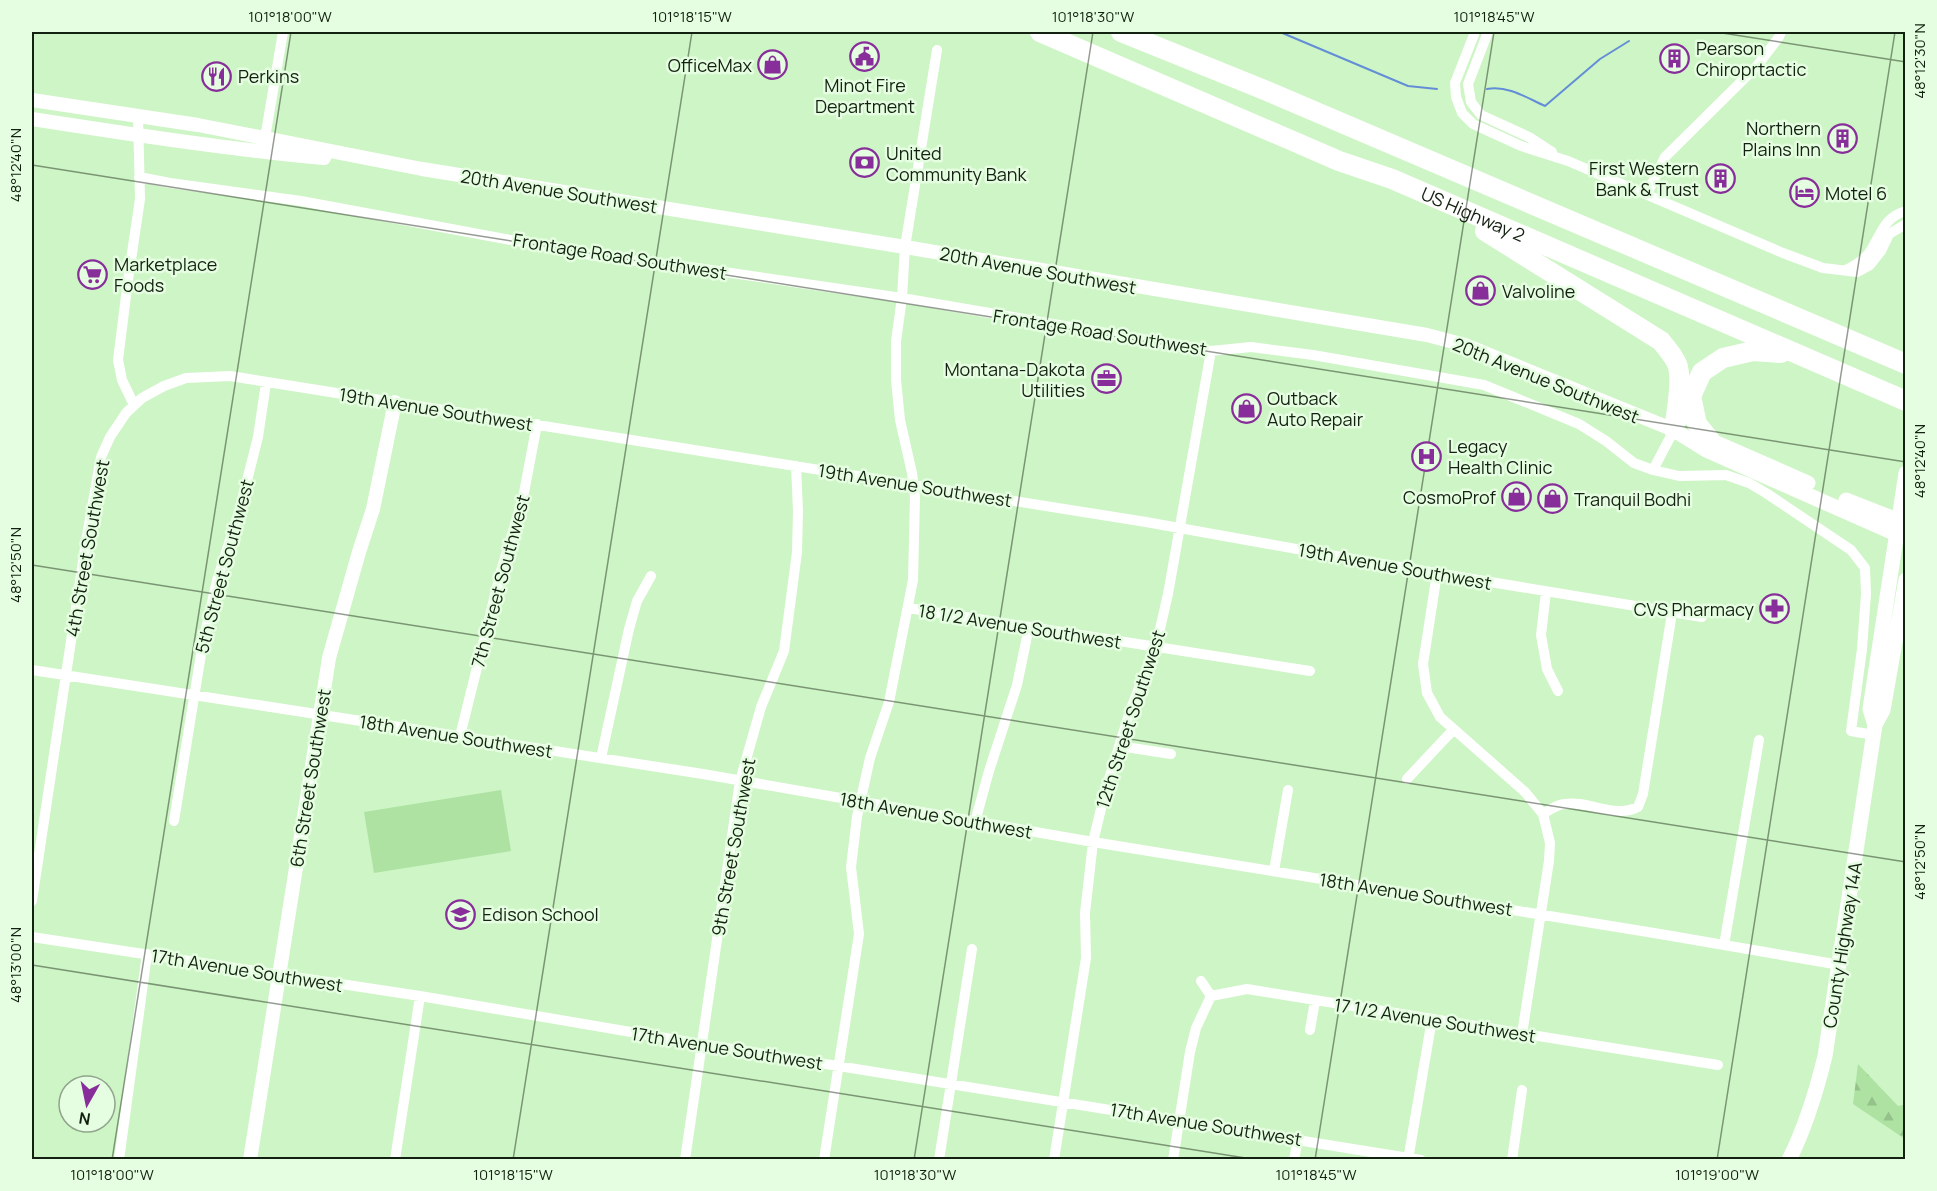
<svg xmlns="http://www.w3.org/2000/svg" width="1937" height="1191" font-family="Manrope,sans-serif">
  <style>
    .green { fill: #ade2a2 }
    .forest { fill: url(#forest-firs) }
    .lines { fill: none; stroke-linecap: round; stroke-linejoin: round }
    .stream { stroke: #638ed7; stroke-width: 2 }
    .minor { stroke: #fff; stroke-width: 10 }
    .tertiary { stroke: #fff; stroke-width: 14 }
    .secondary { stroke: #fff; stroke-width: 15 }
    .motorway { stroke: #fff; stroke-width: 20 }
    .ticks { fill: none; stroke: #132110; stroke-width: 1.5; stroke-opacity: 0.45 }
    .labels { text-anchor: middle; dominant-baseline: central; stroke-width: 5; stroke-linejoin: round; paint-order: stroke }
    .poi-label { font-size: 18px; fill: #132110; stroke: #e5fde0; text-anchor: start }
    .street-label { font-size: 18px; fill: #132110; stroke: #e5fde0 }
    .neatline { fill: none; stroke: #132110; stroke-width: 2 }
    .ticks-label { font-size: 15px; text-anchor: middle; fill: #132110 }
  </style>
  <defs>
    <pattern id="forest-firs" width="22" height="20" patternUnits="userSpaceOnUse" patternTransform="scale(1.5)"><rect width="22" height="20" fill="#ade2a2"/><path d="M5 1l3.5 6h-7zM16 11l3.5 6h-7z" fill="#94c28a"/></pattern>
  </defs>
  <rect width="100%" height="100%" fill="#cef5c5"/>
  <path class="green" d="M501,790L511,851L374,873L364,812Z"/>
  <path class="forest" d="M1858,1064L1898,1106L1905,1105V1139L1853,1104Z"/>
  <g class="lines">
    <path class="stream" d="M1280,32L1408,86L1437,89
      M1487,89C1508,85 1527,98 1545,106L1600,59L1629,41"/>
    <path class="minor" d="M1475,32L1455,83L1456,97L1462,113L1473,124L1521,146L1568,161L1783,253L1823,268L1857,272L1870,265L1881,251L1889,234L1906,224
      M1488,32L1468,84L1471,102L1481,115L1529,137L1552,152
      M264,144L283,32
      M139,177L170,183L301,201L597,256L697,268L902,298L1211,351L1251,347L1313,355L1484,385L1579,424L1606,441L1634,463L1653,470L1679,476L1726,475L1749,483L1766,493L1851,550L1865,568L1866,594L1862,649L1851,731L1874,735
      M1647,194L1665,157L1757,66L1779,37L1781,32
      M1846,270C1854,266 1863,261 1869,253C1881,236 1883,217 1906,211
      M134,405L122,380L118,360L128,280L140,199L138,116
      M1653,470L1674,430
      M1437,573L1423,664L1427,693L1440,717L1525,792L1543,814L1550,843L1549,861L1522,1034
      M1546,592L1541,635L1547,669L1558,691
      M908,608L1310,671
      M32,670L703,774L1093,842L1660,934L1840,965
      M460,736L501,571L523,498L537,424
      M1119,746L1171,754
      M601,758L629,629L637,601L651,576
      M1407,779L1453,730
      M1543,814C1549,810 1556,805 1564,804C1589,800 1614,819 1638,807L1643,794L1672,613
      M174,821L203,642L217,580L239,512L258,437L266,383
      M975,822L989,771L1017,685L1029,627
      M1274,871L1288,790
      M32,901L86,541L101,457L110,437L126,413L142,398L164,386L186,378L230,376L1146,522L1358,560L1702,617
      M32,937L420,996L695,1043L1421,1160
      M1724,945L1759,740
      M1201,981L1211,996
      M1310,1030L1315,1001
      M119,1160L147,954
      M395,1160L420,996
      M685,1160L740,781L761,707L784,651L797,552L798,511L796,466
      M824,1160L859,934L851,867L857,817L870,758L889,702L913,580L915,497L912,473L900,420L896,380V341L902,298L905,247L937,50
      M939,1160L972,949
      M1054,1160L1086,958L1085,913L1093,842L1105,792L1130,711L1157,642L1168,594L1211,351
      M1173,1160L1190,1052L1196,1028L1211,996L1247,989L1718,1065
      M1294,1160L1298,1139
      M1408,1160L1432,1019
      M1512,1160L1522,1090"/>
    <path class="tertiary" d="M32,100L198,125L422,169L905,247L1427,335L1465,345L1674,430
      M32,119C129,134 226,149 324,158
      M250,1160L329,658L359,552L373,509L395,402"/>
    <path class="secondary" d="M1674,430L1706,450L1887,530L1897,534H1906
      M1700,437L1710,440L1808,483
      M1846,500L1892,518L1905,529
      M1875,725L1870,709L1906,473
      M1789,1160C1806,1126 1816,1093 1825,1056L1875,725L1883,710L1906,580"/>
    <g class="motorway">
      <path id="s1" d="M1040,32L1339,161L1392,179L1906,401"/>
      <path d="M1121,32L1267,91L1906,364"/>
      <path d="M1485,231L1661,341C1667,349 1673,355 1677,364C1683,378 1676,415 1674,430"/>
      <path d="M1691,396L1697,424L1710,440"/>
      <path d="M1682,416L1702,372L1723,358L1753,351L1781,353"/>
    </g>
  </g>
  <path class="ticks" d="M1716,32L1906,62M32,165L1906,462M32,565L1906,862M32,965L1258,1160M112,1160L291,32M513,1160L692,32M914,1160L1093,32M1315,1160L1494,32M1717,1160L1895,32"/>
  <defs>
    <symbol id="civic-ring" viewBox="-11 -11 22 22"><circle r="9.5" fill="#e5fde0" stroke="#882e9a" stroke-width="1.5"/><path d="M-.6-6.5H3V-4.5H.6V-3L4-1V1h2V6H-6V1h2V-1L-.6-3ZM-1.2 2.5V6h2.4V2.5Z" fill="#882e9a"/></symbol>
    <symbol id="building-ring" viewBox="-11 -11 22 22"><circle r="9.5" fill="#e5fde0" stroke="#882e9a" stroke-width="1.5"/><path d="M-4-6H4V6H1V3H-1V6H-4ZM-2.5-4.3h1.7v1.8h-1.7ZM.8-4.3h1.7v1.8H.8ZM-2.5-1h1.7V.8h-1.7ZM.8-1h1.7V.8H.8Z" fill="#882e9a"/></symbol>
    <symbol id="shop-ring" viewBox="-11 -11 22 22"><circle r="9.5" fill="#e5fde0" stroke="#882e9a" stroke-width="1.5"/><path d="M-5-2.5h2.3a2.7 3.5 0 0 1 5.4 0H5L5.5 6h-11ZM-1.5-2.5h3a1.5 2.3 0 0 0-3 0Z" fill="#882e9a"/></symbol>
    <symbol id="restaurant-ring" viewBox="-11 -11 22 22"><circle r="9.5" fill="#e5fde0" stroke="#882e9a" stroke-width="1.5"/><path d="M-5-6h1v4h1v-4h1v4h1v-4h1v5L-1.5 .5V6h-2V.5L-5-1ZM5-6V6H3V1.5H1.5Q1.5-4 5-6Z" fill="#882e9a"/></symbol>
    <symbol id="bank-ring" viewBox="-11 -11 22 22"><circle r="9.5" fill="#e5fde0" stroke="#882e9a" stroke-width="1.5"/><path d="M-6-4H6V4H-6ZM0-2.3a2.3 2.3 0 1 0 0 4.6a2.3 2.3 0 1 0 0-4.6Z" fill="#882e9a"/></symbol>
    <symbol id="hotel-ring" viewBox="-11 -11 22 22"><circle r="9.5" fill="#e5fde0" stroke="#882e9a" stroke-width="1.5"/><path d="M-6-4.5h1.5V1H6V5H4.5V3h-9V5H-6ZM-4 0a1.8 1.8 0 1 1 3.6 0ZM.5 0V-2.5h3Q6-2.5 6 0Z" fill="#882e9a"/></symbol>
    <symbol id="supermarket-ring" viewBox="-11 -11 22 22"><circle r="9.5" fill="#e5fde0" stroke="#882e9a" stroke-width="1.5"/><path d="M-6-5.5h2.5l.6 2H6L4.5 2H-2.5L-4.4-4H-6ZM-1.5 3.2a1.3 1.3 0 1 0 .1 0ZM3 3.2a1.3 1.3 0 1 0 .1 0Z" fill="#882e9a"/></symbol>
    <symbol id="office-ring" viewBox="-11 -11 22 22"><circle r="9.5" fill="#e5fde0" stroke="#882e9a" stroke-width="1.5"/><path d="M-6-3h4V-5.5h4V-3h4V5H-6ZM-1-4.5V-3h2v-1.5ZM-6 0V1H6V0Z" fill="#882e9a"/></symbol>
    <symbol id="hospital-ring" viewBox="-11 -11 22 22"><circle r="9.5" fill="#e5fde0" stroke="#882e9a" stroke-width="1.5"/><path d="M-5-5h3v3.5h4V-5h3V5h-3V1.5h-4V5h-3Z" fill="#882e9a"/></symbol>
    <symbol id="pharmacy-ring" viewBox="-11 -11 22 22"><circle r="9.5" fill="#e5fde0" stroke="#882e9a" stroke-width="1.5"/><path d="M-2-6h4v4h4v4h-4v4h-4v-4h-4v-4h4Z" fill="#882e9a"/></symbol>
    <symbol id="school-ring" viewBox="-11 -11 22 22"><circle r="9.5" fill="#e5fde0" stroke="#882e9a" stroke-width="1.5"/><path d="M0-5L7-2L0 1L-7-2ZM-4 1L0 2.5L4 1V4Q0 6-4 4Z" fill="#882e9a"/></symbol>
  </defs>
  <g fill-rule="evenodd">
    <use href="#civic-ring" x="848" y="40" width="33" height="33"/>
    <use href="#building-ring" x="1658" y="42" width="33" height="33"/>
    <use href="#shop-ring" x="756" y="48" width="33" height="33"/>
    <use href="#restaurant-ring" x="200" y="60" width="33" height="33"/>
    <use href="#building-ring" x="1826" y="122" width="33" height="33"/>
    <use href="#bank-ring" x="848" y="146" width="33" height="33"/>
    <use href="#building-ring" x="1704" y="162" width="33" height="33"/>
    <use href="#hotel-ring" x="1788" y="176" width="33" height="33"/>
    <use href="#supermarket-ring" x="76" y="258" width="33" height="33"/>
    <use href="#shop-ring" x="1464" y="274" width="33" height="33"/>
    <use href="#office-ring" x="1090" y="362" width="33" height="33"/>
    <use href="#shop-ring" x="1230" y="392" width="33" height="33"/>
    <use href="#hospital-ring" x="1410" y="440" width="33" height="33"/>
    <use href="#shop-ring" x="1500" y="480" width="33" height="33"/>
    <use href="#shop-ring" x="1536" y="482" width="33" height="33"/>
    <use href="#pharmacy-ring" x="1758" y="592" width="33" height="33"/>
    <use href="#school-ring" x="444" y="898" width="33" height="33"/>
  </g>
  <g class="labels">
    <g class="poi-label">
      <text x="1696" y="48">Pearson<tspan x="1696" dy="21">Chiroprtactic</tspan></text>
      <text x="752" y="65" text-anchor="end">OfficeMax</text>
      <text x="238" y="76">Perkins</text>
      <text x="865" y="85" text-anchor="middle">Minot Fire<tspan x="865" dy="21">Department</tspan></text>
      <text x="1821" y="128" text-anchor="end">Northern<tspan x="1821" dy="21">Plains Inn</tspan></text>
      <text x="886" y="153">United<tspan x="886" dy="21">Community Bank</tspan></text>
      <text x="1699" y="168" text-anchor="end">First Western<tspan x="1699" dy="21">Bank &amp; Trust</tspan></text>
      <text x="1825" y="193">Motel 6</text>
      <text x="114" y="264">Marketplace<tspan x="114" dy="21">Foods</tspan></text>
      <text x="1502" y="291">Valvoline</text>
      <text x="1085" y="369" text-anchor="end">Montana-Dakota<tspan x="1085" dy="21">Utilities</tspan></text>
      <text x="1267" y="398">Outback<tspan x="1267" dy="21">Auto Repair</tspan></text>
      <text x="1448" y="446">Legacy<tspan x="1448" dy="21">Health Clinic</tspan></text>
      <text x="1496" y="497" text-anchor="end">CosmoProf</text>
      <text x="1574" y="499">Tranquil Bodhi</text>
      <text x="1754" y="609" text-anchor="end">CVS Pharmacy</text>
      <text x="482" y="914">Edison School</text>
    </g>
    <g class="street-label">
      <text transform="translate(559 191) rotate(9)">20th Avenue Southwest</text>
      <text stroke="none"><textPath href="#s1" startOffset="470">US Highway 2</textPath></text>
      <text transform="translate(620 256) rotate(9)">Frontage Road Southwest</text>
      <text transform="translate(1038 270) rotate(10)">20th Avenue Southwest</text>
      <text transform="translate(1100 332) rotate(9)">Frontage Road Southwest</text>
      <text transform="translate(1546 380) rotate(22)">20th Avenue Southwest</text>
      <text transform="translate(436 409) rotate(9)">19th Avenue Southwest</text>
      <text transform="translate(915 485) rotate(9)">19th Avenue Southwest</text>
      <text transform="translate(87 548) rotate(-80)">4th Street Southwest</text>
      <text transform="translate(224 566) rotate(-75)">5th Street Southwest</text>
      <text transform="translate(1395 566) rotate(10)">19th Avenue Southwest</text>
      <text transform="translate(500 581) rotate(-75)">7th Street Southwest</text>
      <text transform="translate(1020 626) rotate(9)">18 1/2 Avenue Southwest</text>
      <text transform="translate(1130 719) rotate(-72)">12th Street Southwest</text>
      <text transform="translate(456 736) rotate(9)">18th Avenue Southwest</text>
      <text transform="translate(310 778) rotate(-81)">6th Street Southwest</text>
      <text transform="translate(936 815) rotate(10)">18th Avenue Southwest</text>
      <text transform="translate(733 847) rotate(-80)">9th Street Southwest</text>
      <text transform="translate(1416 894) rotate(9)">18th Avenue Southwest</text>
      <text transform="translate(1842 945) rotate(-81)">County Highway 14A</text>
      <text transform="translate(247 970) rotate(9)">17th Avenue Southwest</text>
      <text transform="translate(1435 1020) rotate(9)">17 1/2 Avenue Southwest</text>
      <text transform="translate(727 1048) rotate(9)">17th Avenue Southwest</text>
      <text transform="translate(1206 1124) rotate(9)">17th Avenue Southwest</text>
    </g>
  </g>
  <rect width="1937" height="1191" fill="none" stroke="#e5fde0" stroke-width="66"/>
  <g transform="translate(87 1104) rotate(189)"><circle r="28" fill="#e5fde0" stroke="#91a58d" stroke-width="1.5"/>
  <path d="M0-4.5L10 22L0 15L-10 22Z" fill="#882e9a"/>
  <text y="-9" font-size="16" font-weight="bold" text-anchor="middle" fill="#132110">N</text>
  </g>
  <rect x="33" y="33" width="1871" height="1125" class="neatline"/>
  <g class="ticks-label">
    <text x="290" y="22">101°18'00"W</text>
    <text x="692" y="22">101°18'15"W</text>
    <text x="1093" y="22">101°18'30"W</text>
    <text x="1494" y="22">101°18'45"W</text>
    <text transform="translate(1920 61) rotate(-90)" y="5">48°12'30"N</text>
    <text transform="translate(16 165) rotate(-90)" y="5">48°12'40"N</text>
    <text transform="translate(1920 461) rotate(-90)" y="5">48°12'40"N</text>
    <text transform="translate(16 565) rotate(-90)" y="5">48°12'50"N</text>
    <text transform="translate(1920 862) rotate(-90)" y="5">48°12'50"N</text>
    <text transform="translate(16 965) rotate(-90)" y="5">48°13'00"N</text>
    <text x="112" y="1180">101°18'00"W</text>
    <text x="513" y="1180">101°18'15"W</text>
    <text x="915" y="1180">101°18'30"W</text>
    <text x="1316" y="1180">101°18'45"W</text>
    <text x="1717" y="1180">101°19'00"W</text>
  </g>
</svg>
